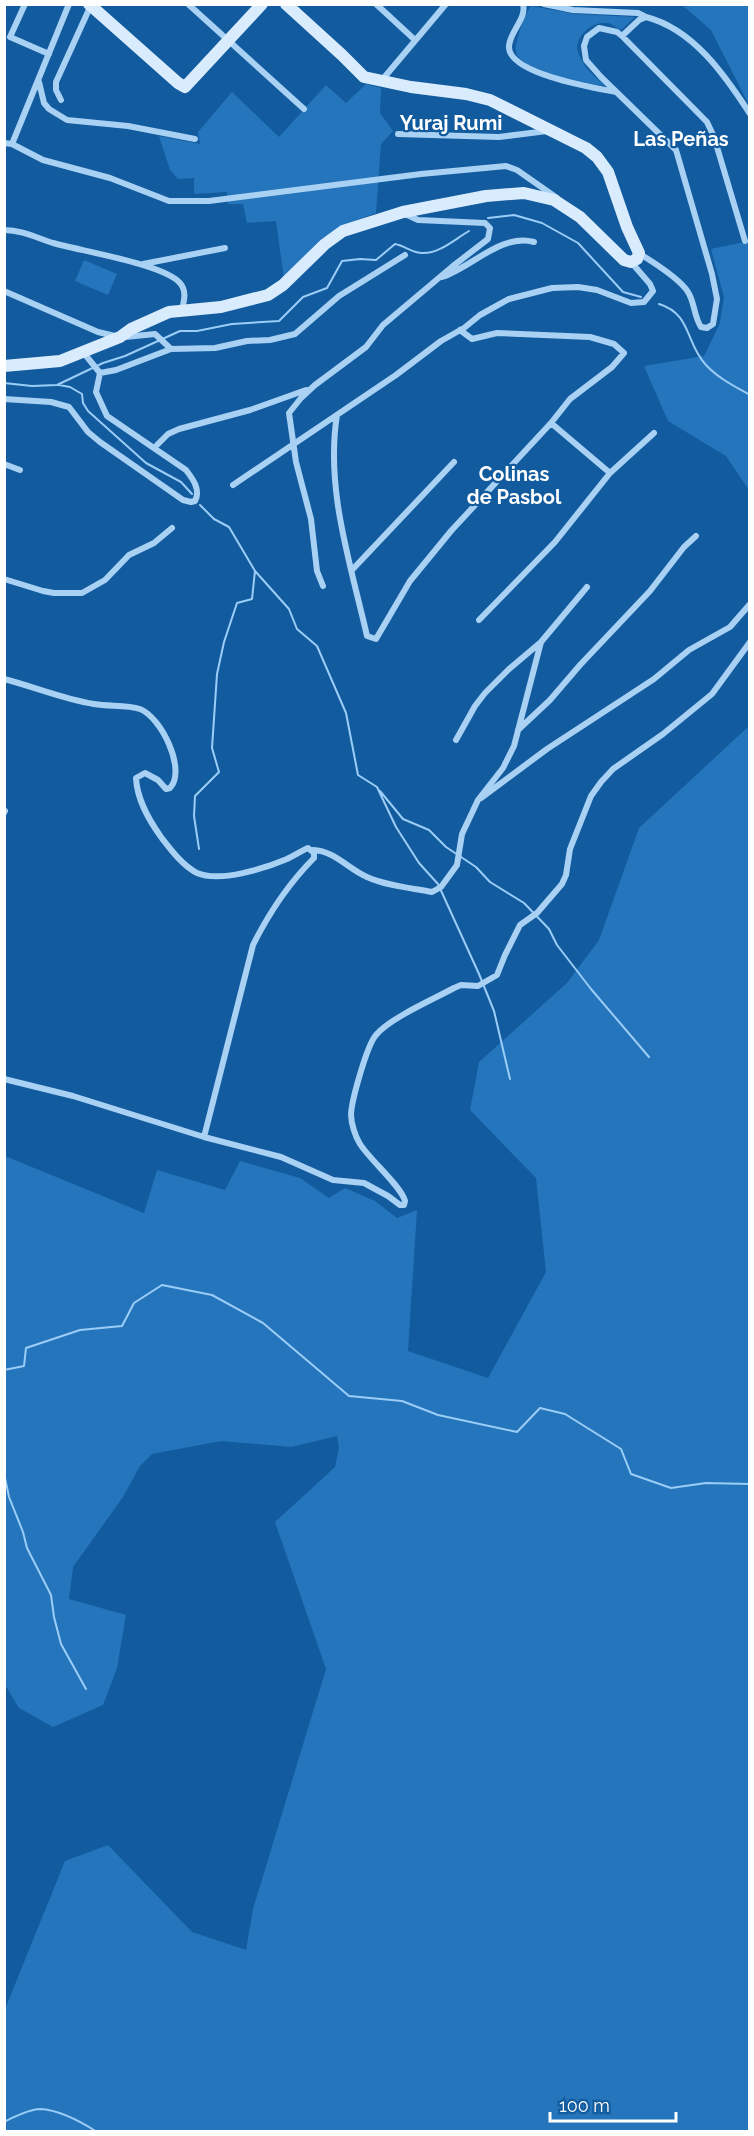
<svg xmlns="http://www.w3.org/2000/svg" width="754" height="2136" font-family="Raleway,sans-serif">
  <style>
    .green { fill: #2575bc }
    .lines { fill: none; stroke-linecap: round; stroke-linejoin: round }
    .stream { stroke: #9bcdf7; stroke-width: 2 }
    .street { stroke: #a9d1f4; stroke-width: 6 }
    .secondary { stroke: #d9ecfd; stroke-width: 12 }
    .labels { text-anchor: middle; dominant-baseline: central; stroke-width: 4.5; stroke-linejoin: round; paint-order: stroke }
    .neighbourhood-label { font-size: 20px; font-weight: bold; fill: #fff; stroke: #125b9e }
  </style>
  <rect width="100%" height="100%" fill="#125b9e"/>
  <path class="green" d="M682,5H749V105L711,30Z
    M531,6L575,14L635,17L621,30C617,28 612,24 608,23C593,20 573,37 578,52C583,67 594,76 605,86C586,83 527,72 517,55C512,47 525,14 531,6Z
    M366,84L381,88L380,113L393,131L381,144L376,213L345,225L322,238L284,279L276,221L247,223L243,204H228L227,192L194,194V178L178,179L170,170L159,136L200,144L198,132L232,92L279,137L326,85L346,103Z
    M749,241V490L726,456L668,421L644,366L704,356L720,323L724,297L711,249Z
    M84,260L117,274L108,295L75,281Z
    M749,726V2131H5V2009L65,1861L108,1845L192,1932L246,1950L253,1909L326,1669L275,1522L335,1467L339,1448L337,1436L291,1447L221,1441L152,1454L140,1466L123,1497L73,1567L69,1599L126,1615L117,1668L103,1705L53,1727L19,1708L4,1683L5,1156L144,1213L157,1170L225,1190L240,1161L300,1178L329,1198L345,1188L375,1201L397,1218L417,1210L408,1351L488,1378L546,1272L536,1178L470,1110L479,1062L567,983L599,940L639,828Z"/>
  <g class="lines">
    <path class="stream" d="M488,218L514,215L542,223L578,243L623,292L641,297
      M659,304C692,314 685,343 706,365C718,378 734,386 750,395
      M4,383L32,386L57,385L103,363L125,356L180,331H197L232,324L279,321L303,297L327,288L342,261L360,259L376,260L395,244C405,246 413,253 422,253C439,254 455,239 469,231
      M59,385L70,387L82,394L83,403L88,411L146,463L181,482L192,494
      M200,505L214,519L229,527L255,571L289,609L297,629L317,646L346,713L358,775L377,787L396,827L419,863L438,884L479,974L494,1011L510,1079
      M380,791L403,819L429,830L446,847L476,867L490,882L524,903L549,929L557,945L591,989L649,1057
      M199,849L194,816L195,796L219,772L212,748L217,674L224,642L237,603L252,599L255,571
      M4,1370L24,1366L26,1348L80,1330L122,1326L134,1303L162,1285L212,1295L263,1323L349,1396L402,1401L438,1415L517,1432L540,1408L565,1414L621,1449L631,1474L671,1488L706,1483L750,1484
      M4,1473L9,1497L23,1532L27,1548L51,1595L54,1617L61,1644L86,1689
      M4,2122C13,2117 31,2109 40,2109C60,2110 80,2121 97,2132"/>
    <path class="street" d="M25,4L10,37L49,54
      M188,4L304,109
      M376,4L415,40
      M523,4C527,19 509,32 509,47C509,74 595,88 616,92
      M544,4L573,10L638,13L646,17
      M622,36L639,20L646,17C693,29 725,75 750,114
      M382,80L446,4
      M39,82L44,103L49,109L67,120L128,126L195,139
      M61,100L56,90V82L91,5
      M398,134L499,137L547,131
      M4,143L12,144L43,160L110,178L169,201H209L421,174L506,166L517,170L557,198
      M12,144L69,4
      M4,230C22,230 37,238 53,243C81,251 163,264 180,283C187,291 184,301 182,310
      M640,254C653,262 680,279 688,292C695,303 694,317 701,327L707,328L713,324L717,299L712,274L676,150L601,77L586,60L584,46L587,37L599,28L617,32L622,36L707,122L714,137L745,241
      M143,264L225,248
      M442,277C471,268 501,233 534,242
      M4,291L98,332L115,336
      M125,337L155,334L171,349
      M100,373L116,370L171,349L215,348L247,341L270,340L295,334L339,296L405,255
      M4,399L51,402L69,407L88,432L100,442L183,500L191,502L195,501C201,490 193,479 186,470L107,416L96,392L100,373L83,352
      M337,415C325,489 351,565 367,636L376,639L410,581L451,531L551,423L570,399L612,367L624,353L614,344L590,337L497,333L472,339L460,330
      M551,423L610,473
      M154,448L168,434L179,429L250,410L306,390
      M4,464L20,470
      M233,485L396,375L441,341L464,328L480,315L509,299L552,288L578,287L597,290L631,303L644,302L653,291L650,284L631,262
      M352,570L454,462
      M4,579L43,591L54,593H82L105,580L129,555L154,543L172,528
      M323,586L317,571L311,519L296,462L289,413L301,398L315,385L366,347L383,325L453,266L488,239L490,228L485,223L418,220L403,213
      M479,620L555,542L610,473L654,433
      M4,679C35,687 63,699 94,704C109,707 126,704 140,709C161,717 187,770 170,788L166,789L158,780L145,773L136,778C137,800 149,820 161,837C171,850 183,866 197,873C220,883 266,868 287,859C295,855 301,851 308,848L314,853V858C288,884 269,913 253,945L204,1137
      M518,730L550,700L580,665L650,591L684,547L696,536
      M456,740L475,706L485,693L508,670L541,642L587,587
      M481,798L547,749L654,679L689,650L730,627L750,604
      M4,813L5,811
      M313,850C335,851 348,869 367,877C387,886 411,888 432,892L441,887L457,865L462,834L478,800L503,768L514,746L541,642
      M4,1079L73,1096L204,1137L281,1157L333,1180L364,1183L388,1196L400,1205H404L405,1201C402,1187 370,1160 360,1144C355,1136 351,1123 351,1114C352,1099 367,1045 376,1035C390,1018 434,999 454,988L461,985L478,986L497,975L505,955L520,925L537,913L562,884L566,875L570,849L591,796L601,782L613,769L663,734L712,694L750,642"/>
    <path class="secondary" d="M89,4L178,83L185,87L262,4
      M4,366L60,361L120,337L131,329L169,312L221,307L268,295L283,285L325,244L343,231L403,212L486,196L524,193L554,200L580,217L624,260L631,262L637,259L639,253L627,227L608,172L597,157L586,148L490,100L466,94L411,87L364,77L342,55L286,4"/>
  </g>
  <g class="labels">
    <g class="neighbourhood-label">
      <text x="451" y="123">Yuraj Rumi</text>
      <text x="681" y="139">Las Peñas</text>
      <text x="514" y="474">Colinas<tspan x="514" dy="23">de Pasbol</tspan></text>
    </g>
  </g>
  <rect width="754" height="2136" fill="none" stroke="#ffffff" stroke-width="12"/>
  <path d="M550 2112v9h126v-9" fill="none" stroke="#ffffff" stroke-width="3"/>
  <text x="559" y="2112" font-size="18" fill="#ffffff" stroke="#125b9e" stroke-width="4.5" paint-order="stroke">100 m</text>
</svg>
